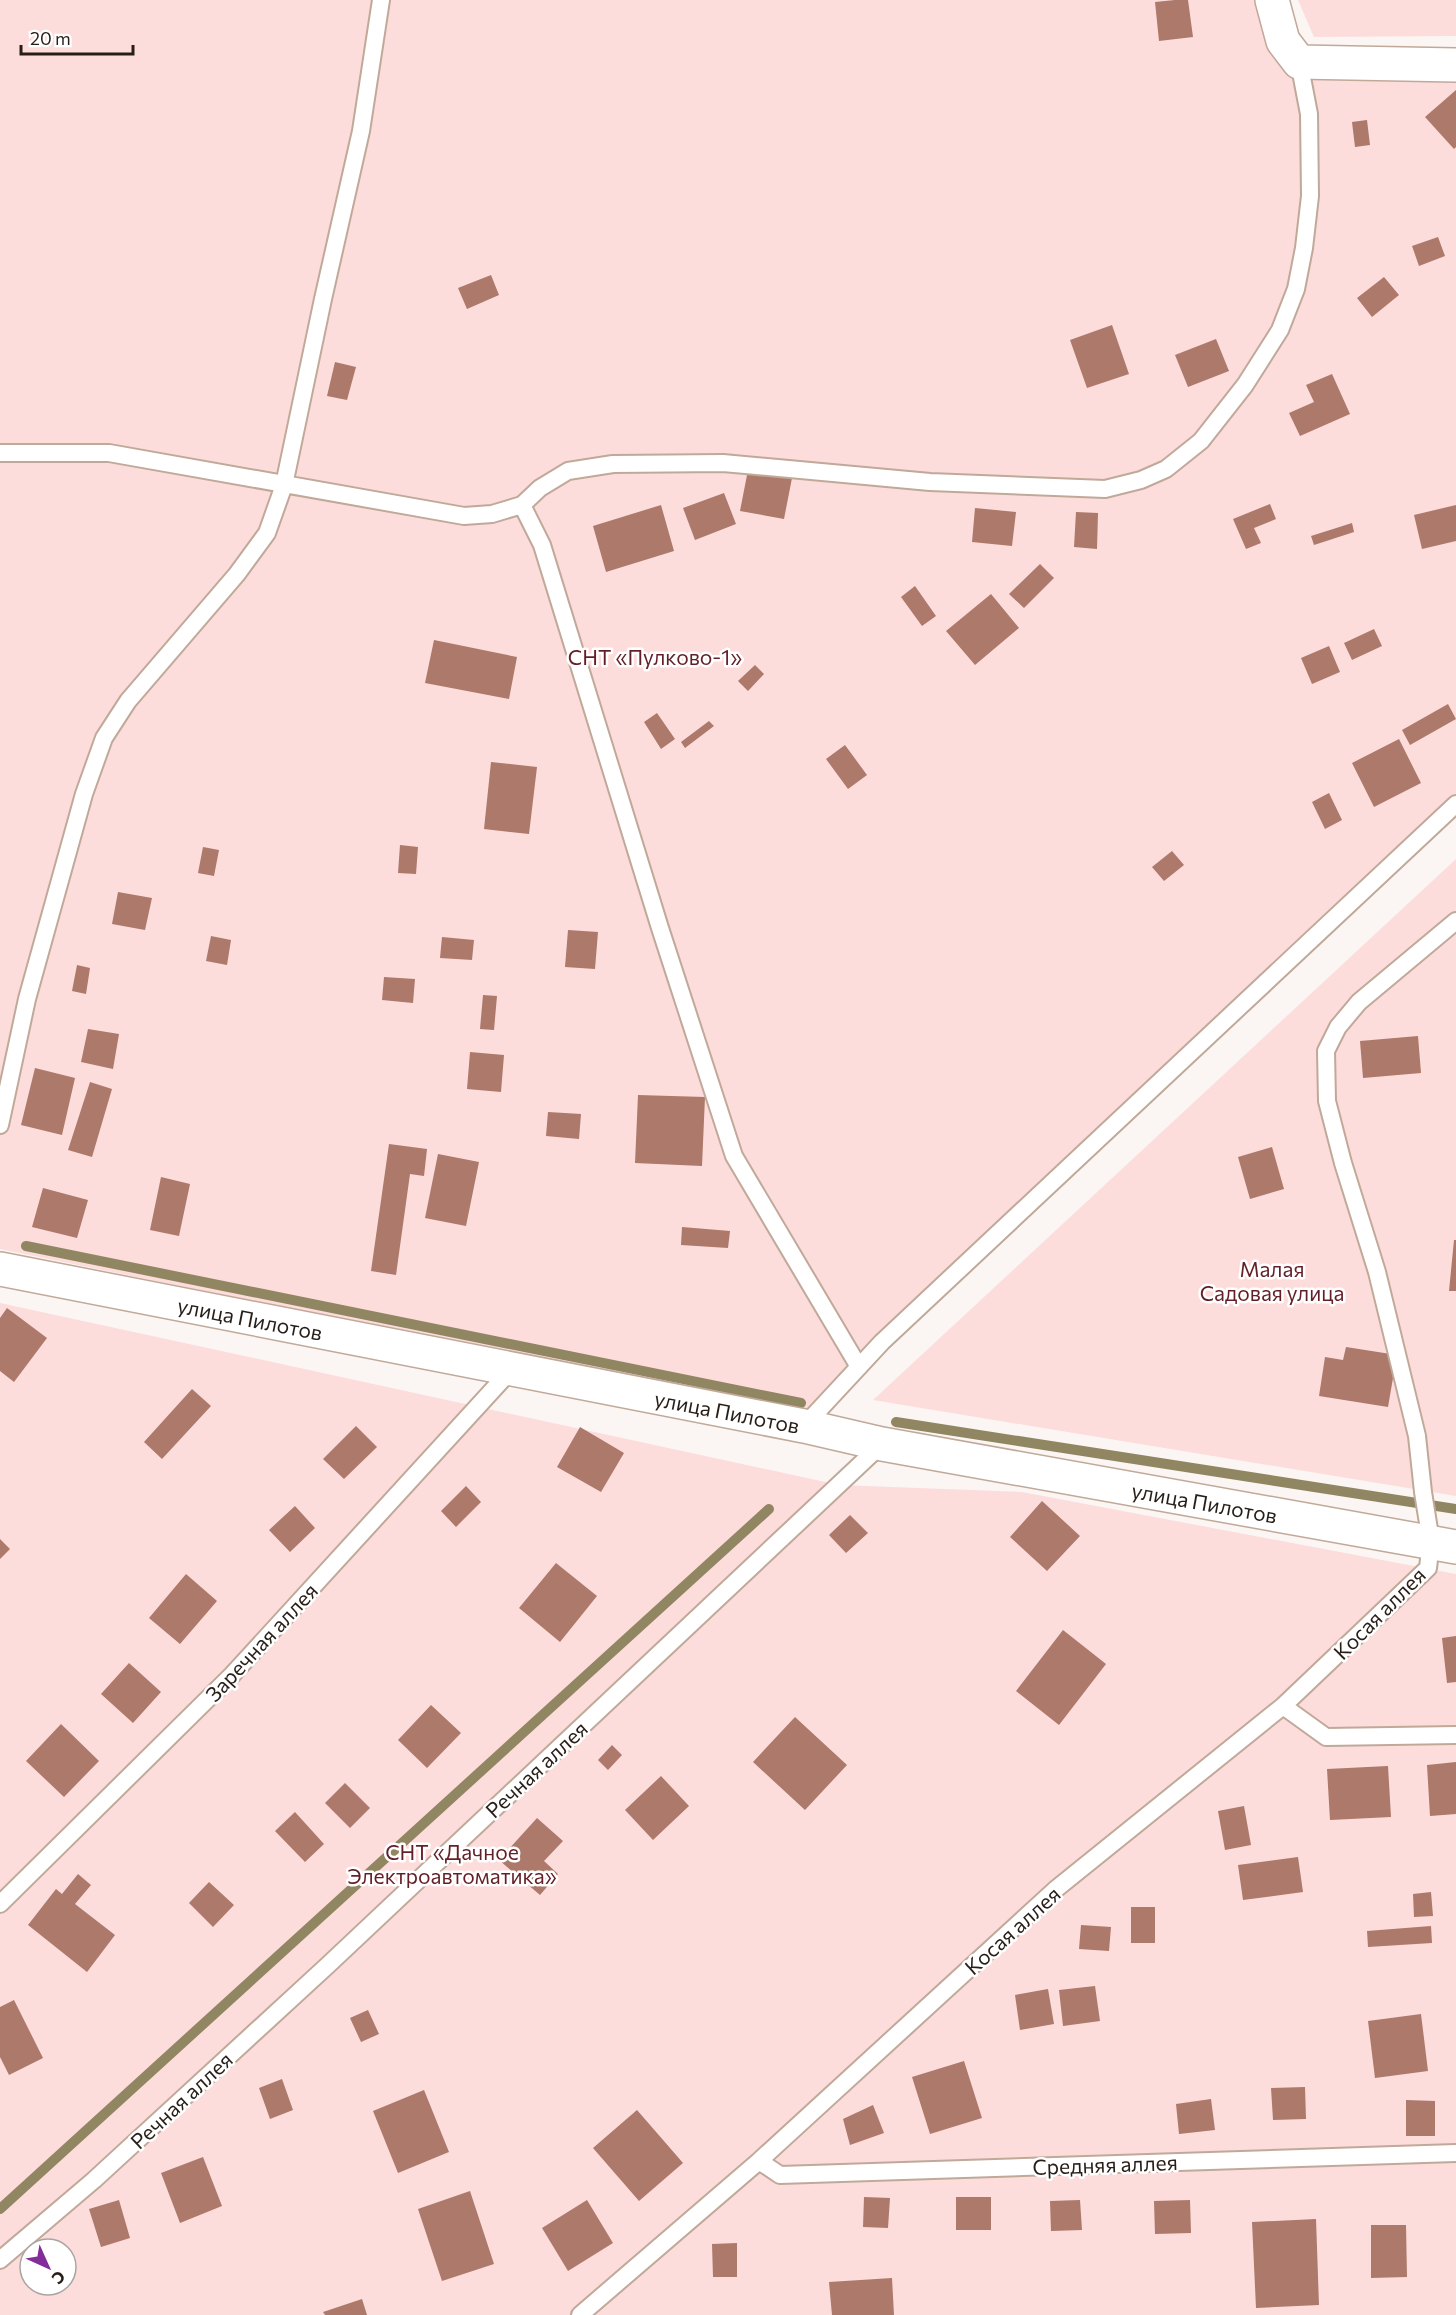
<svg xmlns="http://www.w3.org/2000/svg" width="1456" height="2315" font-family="Commissioner,sans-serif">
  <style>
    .green { fill: #fddcdc; fill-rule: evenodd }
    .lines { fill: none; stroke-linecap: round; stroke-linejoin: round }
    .stream { stroke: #918662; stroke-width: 10 }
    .building { fill: #ac796a }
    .service-casing { stroke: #c0a999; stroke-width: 20 }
    .minor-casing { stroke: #c0a999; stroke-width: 36 }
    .service { stroke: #fff; stroke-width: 16 }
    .minor { stroke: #fff; stroke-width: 33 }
    .labels { text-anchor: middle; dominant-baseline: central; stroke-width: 5; stroke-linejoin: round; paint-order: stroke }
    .park-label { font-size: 21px; fill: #631f27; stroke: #fff }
    .street-label { font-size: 21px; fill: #271e18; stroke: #fff }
  </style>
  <rect width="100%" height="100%" fill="#fbf6f3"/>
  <path class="green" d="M0,0H1272L1300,62L1456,65V804L810,1411L536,1359L0,1249Z
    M1298,0H1456V36L1314,37Z
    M1456,859V1496L873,1400Z
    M0,1303L839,1485L1022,1492L1456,1574V2315H0ZM30,2249H66V2285H30Z"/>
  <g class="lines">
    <path class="stream" d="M26,1246L801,1403
      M896,1422L1456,1509
      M0,2209L769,1509"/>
  </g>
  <path class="building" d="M1175,0H1188L1193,37L1159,41L1155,2Z
    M1456,90V147L1454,149L1425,117Z
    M1367,120L1370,145L1355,147L1352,122Z
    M1438,237L1445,256L1419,266L1412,246Z
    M491,275L499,295L467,309L458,288Z
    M1384,277L1399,295L1372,317L1357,298Z
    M1112,325L1129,374L1087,388L1070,340Z
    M1216,339L1229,371L1188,387L1175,355Z
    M335,362L356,367L347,400L327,396Z
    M1332,374L1350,414L1300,436L1289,413L1314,402L1306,385Z
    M748,470L792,478L784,519L740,511Z
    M724,493L736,524L695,540L683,508Z
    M1270,504L1276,519L1254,528L1261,543L1246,549L1233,519Z
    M661,505L674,551L606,572L593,526Z
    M1456,505V541L1422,549L1414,515Z
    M975,508L1016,512L1012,546L972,542Z
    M1076,512L1098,513L1097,549L1074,547Z
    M1352,523L1354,532L1314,545L1311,536Z
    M1040,564L1054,578L1024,608L1009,594Z
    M915,586L936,616L922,626L901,597Z
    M991,594L1019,628L975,665L946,631Z
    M1374,629L1382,646L1352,660L1344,643Z
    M434,640L517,657L509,699L425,683Z
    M1329,646L1340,672L1312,684L1301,658Z
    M755,665L764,674L748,691L738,681Z
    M1448,704L1456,719L1410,745L1402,730Z
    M657,713L675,739L661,749L644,722Z
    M709,721L714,726L685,748L681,742Z
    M1399,739L1421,783L1374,807L1352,763Z
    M845,745L867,775L848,789L826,759Z
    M491,762L537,767L529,834L484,829Z
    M1329,793L1342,820L1325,829L1312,802Z
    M400,845L418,847L416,874L398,873Z
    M203,847L219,850L214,876L198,873Z
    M1172,851L1184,865L1164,881L1152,867Z
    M118,892L152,898L145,930L112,924Z
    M568,930L598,932L595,969L565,967Z
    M211,936L231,940L227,965L206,961Z
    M442,937L474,940L472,960L440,958Z
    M77,965L90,968L86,994L72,991Z
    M384,977L415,979L413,1003L382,1000Z
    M483,995L497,996L494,1030L480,1029Z
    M88,1029L119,1034L113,1069L81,1062Z
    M1418,1036L1421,1073L1363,1078L1360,1041Z
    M470,1052L504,1055L501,1092L467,1089Z
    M35,1068L75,1078L62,1135L21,1125Z
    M90,1082L112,1089L92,1157L68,1150Z
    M638,1095L705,1097L702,1166L635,1163Z
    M548,1112L581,1114L579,1139L546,1136Z
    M389,1144L427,1149L424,1176L410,1174L396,1275L371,1271Z
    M1272,1147L1284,1189L1250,1199L1238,1157Z
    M438,1154L479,1162L466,1226L425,1218Z
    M161,1177L190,1184L179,1236L150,1230Z
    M43,1188L88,1200L77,1238L32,1227Z
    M682,1227L730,1231L728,1248L681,1245Z
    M1454,1240H1456V1291H1449Z
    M7,1308L47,1338L14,1382L0,1371V1318Z
    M1346,1347L1397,1355L1388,1407L1319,1396L1325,1357L1343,1360Z
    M192,1389L211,1406L162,1459L144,1442Z
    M356,1426L377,1447L344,1479L323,1459Z
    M580,1427L624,1453L601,1492L557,1467Z
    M466,1486L481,1502L456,1527L441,1511Z
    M1042,1501L1080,1536L1047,1571L1010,1537Z
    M295,1506L315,1528L290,1552L269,1530Z
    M850,1515L868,1533L846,1553L829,1535Z
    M0,1539L10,1549L0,1559Z
    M556,1563L597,1596L560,1642L519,1608Z
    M186,1574L217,1601L180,1644L149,1618Z
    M1063,1630L1106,1664L1059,1725L1016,1691Z
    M1456,1636V1682L1447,1683L1442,1638Z
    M129,1663L161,1692L133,1723L101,1694Z
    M431,1705L461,1733L427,1768L398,1740Z
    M795,1717L847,1765L805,1810L753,1762Z
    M61,1724L99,1761L64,1797L26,1761Z
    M612,1745L622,1755L608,1770L598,1760Z
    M1456,1762V1814L1430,1816L1427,1765Z
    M1388,1766L1391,1817L1330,1820L1327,1769Z
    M661,1776L689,1806L653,1840L625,1810Z
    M345,1783L370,1808L350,1828L325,1803Z
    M1244,1806L1251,1845L1225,1850L1218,1811Z
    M295,1812L324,1844L305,1862L275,1831Z
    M537,1818L563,1841L544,1861L558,1874L540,1895L499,1860Z
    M1298,1857L1303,1892L1243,1900L1238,1865Z
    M78,1874L91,1885L75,1904L115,1935L87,1972L28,1925L56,1889L62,1894Z
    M209,1882L234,1905L213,1927L189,1903Z
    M1431,1892L1433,1916L1414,1917L1413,1894Z
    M1131,1907H1155V1943H1131Z
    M1081,1925L1111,1927L1109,1951L1079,1949Z
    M1431,1926L1432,1943L1368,1947L1367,1931Z
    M1095,1986L1100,2021L1063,2026L1059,1990Z
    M1048,1989L1054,2024L1020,2030L1015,1995Z
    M14,2000L43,2058L9,2075L0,2057V2007Z
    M368,2010L379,2034L361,2042L350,2018Z
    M1421,2014L1428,2071L1375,2078L1368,2021Z
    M964,2061L982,2118L930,2134L912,2077Z
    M282,2079L293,2110L270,2119L259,2088Z
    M1305,2087L1306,2119L1273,2120L1271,2088Z
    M424,2090L449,2152L398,2173L373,2111Z
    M1211,2099L1215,2130L1179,2134L1176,2104Z
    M1406,2100L1435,2101V2136H1406Z
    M873,2105L884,2133L850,2145L843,2119Z
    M637,2110L683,2163L639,2201L593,2148Z
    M203,2157L222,2206L180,2223L161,2173Z
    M470,2191L494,2264L442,2281L418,2209Z
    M864,2197L890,2198L888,2228L863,2227Z
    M956,2197H991V2230H956Z
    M119,2200L130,2238L101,2247L89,2209Z
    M587,2200L613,2243L568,2271L542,2228Z
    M1080,2200L1082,2230L1051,2231L1050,2201Z
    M1190,2200L1191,2233L1155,2234L1154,2201Z
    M1316,2219L1319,2305L1256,2308L1252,2222Z
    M1371,2225H1406L1407,2277L1371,2278Z
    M737,2243V2277H713L712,2244Z
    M892,2278L894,2315H832L829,2282Z
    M362,2299L367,2315H325L323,2312Z"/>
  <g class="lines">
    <defs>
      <path id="service" d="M0,453H109L464,516L492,514L522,505L540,488L568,471L613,464L723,463L930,482L1105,489L1141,480L1166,469L1201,441L1245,385L1280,330L1296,289L1304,248L1310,196L1309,114L1299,62
        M522,505L542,545L660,928L734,1156L859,1367
        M0,1125L27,999L84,794L104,738L128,701L237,574L267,533L284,485L323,299L361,131L381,0
        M804,1426L882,1342L1456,804
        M1283,1706L1326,1737L1456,1735
        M0,1904L232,1675L511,1370
        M759,2161L780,2175L1456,2153
        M0,2260L94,2180L328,1965L882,1444
        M580,2315L759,2161L1056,1889L1283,1706L1428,1568L1431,1542L1423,1492L1417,1436L1377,1272L1343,1163L1327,1101L1326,1051L1338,1027L1359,1002L1456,921"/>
      <g id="minor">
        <path d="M1272,0L1283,41L1299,62L1456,65"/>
        <path id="s1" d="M0,1269L804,1426L882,1444L1456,1547"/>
      </g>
    </defs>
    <use href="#service" class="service-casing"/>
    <use href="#minor" class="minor-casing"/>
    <use href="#service" class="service"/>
    <use href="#minor" class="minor"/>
  </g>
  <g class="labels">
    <g class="park-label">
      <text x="655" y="656">СНТ «Пулково-1»</text>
      <text x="1272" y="1268">Малая<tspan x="1272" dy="24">Садовая улица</tspan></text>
      <text x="452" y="1851">СНТ «Дачное<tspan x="452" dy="24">Электроавтоматика»</tspan></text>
    </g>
    <g class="street-label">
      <text stroke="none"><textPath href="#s1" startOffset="255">улица Пилотов</textPath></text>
      <text stroke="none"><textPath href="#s1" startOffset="741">улица Пилотов</textPath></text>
      <text stroke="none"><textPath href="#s1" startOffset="1227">улица Пилотов</textPath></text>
      <text transform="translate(1379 1613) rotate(-45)">Косая аллея</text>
      <text transform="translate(261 1642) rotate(-47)">Заречная аллея</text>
      <text transform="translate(536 1769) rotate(-43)">Речная аллея</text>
      <text transform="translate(1012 1930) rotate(-42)">Косая аллея</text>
      <text transform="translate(181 2100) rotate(-43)">Речная аллея</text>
      <text transform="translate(1105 2164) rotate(-2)">Средняя аллея</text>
    </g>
  </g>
  <g transform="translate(48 2267) rotate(135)"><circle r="28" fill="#ffffff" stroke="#a9a5a3" stroke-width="1.5"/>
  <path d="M0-4.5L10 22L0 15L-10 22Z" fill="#832d9b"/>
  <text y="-9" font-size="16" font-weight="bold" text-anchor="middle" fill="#271e18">С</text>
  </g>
  <path d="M21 45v9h112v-9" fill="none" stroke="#271e18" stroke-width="3"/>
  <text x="30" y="45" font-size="18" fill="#271e18" stroke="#ffffff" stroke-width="4.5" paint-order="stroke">20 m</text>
</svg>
